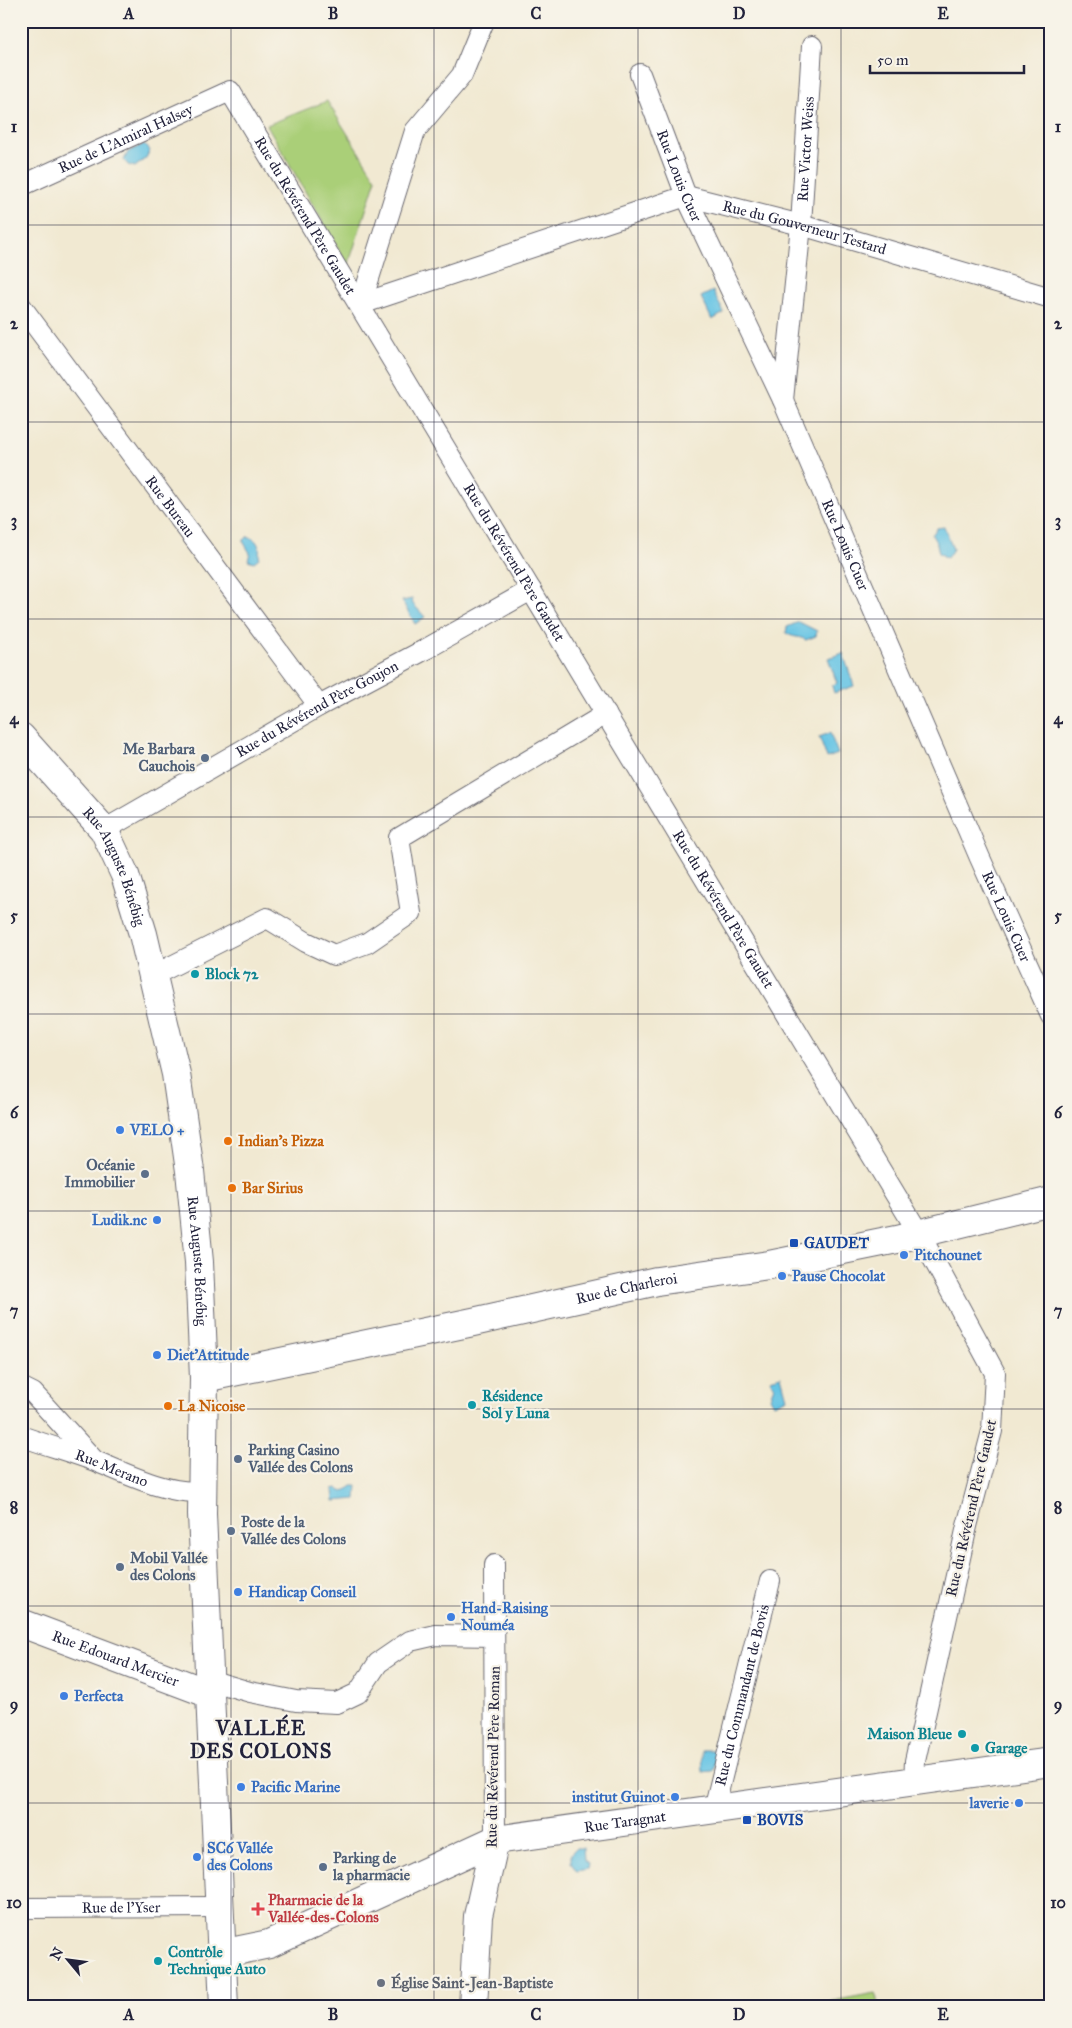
<svg xmlns="http://www.w3.org/2000/svg" width="1072" height="2028" font-family="'IM FELL Great Primer',serif">
  <style>
    .green { fill: #aacf78; stroke: #66785a }
    .water { fill: #66c4e4; stroke: #447390 }
    .lines { fill: none; stroke-linecap: round; stroke-linejoin: round }
    .street-casing { stroke: #6a6870; stroke-width: 22 }
    .secondary-casing { stroke: #6a6870; stroke-width: 30 }
    .primary-casing { stroke: #6a6870; stroke-width: 30 }
    .street { stroke: #fff; stroke-width: 20 }
    .secondary { stroke: #fff; stroke-width: 28 }
    .primary { stroke: #fff; stroke-width: 28 }
    .grid { fill: none; stroke: #22223b; stroke-width: 1; stroke-opacity: 0.55 }
    .service-dot { fill: #5c6f8a; stroke: #f7f3e8; stroke-width: 2 }
    .culture-dot { fill: #0f9aa8; stroke: #f7f3e8; stroke-width: 2 }
    .shop-dot { fill: #3f7fe0; stroke: #f7f3e8; stroke-width: 2 }
    .food-dot { fill: #e8710a; stroke: #f7f3e8; stroke-width: 2 }
    .transit-dot { fill: #1a4fb4; stroke: #f7f3e8; stroke-width: 2 }
    .health-dot { fill: #e0444e; stroke: #f7f3e8; stroke-width: 2 }
    .worship-dot { fill: #6b7280; stroke: #f7f3e8; stroke-width: 2 }
    .labels { text-anchor: middle; dominant-baseline: central; stroke-width: 4.5; stroke-linejoin: round; paint-order: stroke }
    .street-label { font-size: 15px; fill: #22223b; stroke: #f7f3e8 }
    .service-label { font-size: 15px; font-weight: bold; fill: #4e5e75; stroke: #f7f3e8; text-anchor: start }
    .culture-label { font-size: 15px; font-weight: bold; fill: #0d838f; stroke: #f7f3e8; text-anchor: start }
    .shop-label { font-size: 15px; font-weight: bold; fill: #366cbe; stroke: #f7f3e8; text-anchor: start }
    .food-label { font-size: 15px; font-weight: bold; fill: #c56008; stroke: #f7f3e8; text-anchor: start }
    .transit-label { font-size: 15px; font-weight: bold; fill: #164399; stroke: #f7f3e8; text-anchor: start }
    .health-label { font-size: 15px; font-weight: bold; fill: #be3a42; stroke: #f7f3e8; text-anchor: start }
    .worship-label { font-size: 15px; font-weight: bold; fill: #5b616d; stroke: #f7f3e8; text-anchor: start }
    .district-label { font-size: 20px; font-weight: bold; letter-spacing: 1px; fill: #22223b; stroke: #f7f3e8 }
    .neatline { fill: none; stroke: #22223b; stroke-width: 2 }
    .grid-label { font-size: 16px; text-anchor: middle; font-weight: bold; fill: #22223b }
  </style>
  <rect width="100%" height="100%" fill="#f7f3e8"/>
  <filter id="ink" filterUnits="userSpaceOnUse"><feTurbulence type="fractalNoise" baseFrequency=".02" numOctaves="2"/><feDisplacementMap in="SourceGraphic" scale="10" xChannelSelector="R" yChannelSelector="G"/><feConvolveMatrix kernelMatrix="1 2 1 2 8 2 1 2 1" color-interpolation-filters="sRGB"/></filter>
  <filter id="wash" filterUnits="userSpaceOnUse"><feTurbulence type="fractalNoise" baseFrequency=".0096" numOctaves="4" result="noise"/><feDisplacementMap in="SourceGraphic" scale="20" xChannelSelector="R" yChannelSelector="G"/><feGaussianBlur stdDeviation="1.12" result="paint"/><feColorMatrix in="noise" values="0 0 0 0 0 0 0 0 0 0 0 0 0 0 0 0 0 1.4 0 .05"/><feComposite in="paint" operator="in"/></filter>
  <g filter="url(#wash)">
    <rect width="100%" height="100%" fill="#f1e9d2"/>
    <path class="green" d="M327,101L376,179L348,266L267,125Z
      M875,1993L881,2007H801Z"/>
    <path class="water" d="M144,144L150,150L146,158L135,167L128,165L124,160L128,152Z
      M713,291L724,313L712,320L701,297Z
      M944,527L953,549L947,558L939,553L937,544L932,535L937,528Z
      M248,536C259,541 260,546 259,558L254,562L248,560L250,553L243,541Z
      M412,599L413,604L425,617L415,624L402,601Z
      M799,622L817,631L816,636L806,640C799,636 793,638 786,633L787,627Z
      M843,653L854,686L834,693L832,686L837,683L828,658Z
      M830,733L838,754L827,758L819,737Z
      M781,1376L787,1398L774,1404L770,1397L774,1387L770,1379Z
      M352,1486H357L356,1499L334,1501L333,1489L337,1488L341,1491L347,1490Z
      M702,1750H719L713,1771L703,1772Z
      M576,1848H583L584,1861L588,1864L587,1869L577,1871L571,1862V1853Z"/>
  </g>
  <g filter="url(#ink)">
    <g class="lines">
      <defs>
        <g id="street">
          <path id="s1" d="M640,74L686,196L783,400L980,858L1051,1016"/>
          <path id="s2" d="M21,186L230,91L924,1242L995,1373L992,1431L967,1526L915,1761L914,1782"/>
          <path id="s3" d="M361,304L686,196L801,225L1051,298"/>
          <path d="M361,304L415,131L462,75L484,21"/>
          <path id="s4" d="M21,306L319,706"/>
          <path id="s5" d="M783,400L801,225L812,46"/>
          <path id="s6" d="M104,830L319,706L426,649L531,590"/>
          <path d="M152,976L267,918L306,942L334,955L367,943L411,913L399,838L606,714"/>
          <path d="M21,1387L33,1393L93,1459"/>
          <path id="s7" d="M21,1436C46,1445 71,1452 95,1461C125,1473 170,1496 202,1491"/>
          <path d="M494,1565L495,1840"/>
          <path d="M209,1680L250,1692L296,1701L337,1703L358,1693L378,1663L410,1641L436,1635L494,1636"/>
          <path id="s8" d="M716,1810V1801L770,1581"/>
          <path id="s9" d="M21,1908L220,1907"/>
        </g>
        <g id="secondary">
          <path id="s10" d="M204,1378L473,1322L657,1281L769,1265L897,1239L1051,1201"/>
          <path id="s11" d="M21,1623L210,1694"/>
          <path id="s12" d="M221,1954L269,1944L495,1840L1051,1762"/>
          <path d="M473,2007L478,1916L495,1840"/>
        </g>
        <g id="primary">
          <path id="s13" d="M21,737L104,830L125,875L143,934L176,1074L190,1171L199,1262L204,1378L202,1514L224,2007"/>
        </g>
      </defs>
      <use href="#street" class="street-casing"/>
      <use href="#secondary" class="secondary-casing"/>
      <use href="#primary" class="primary-casing"/>
      <use href="#street" class="street"/>
      <use href="#secondary" class="secondary"/>
      <use href="#primary" class="primary"/>
    </g>
  </g>
  <path class="grid" d="M231,21V2007M434,21V2007M638,21V2007M841,21V2007M21,225H1051M21,422H1051M21,619H1051M21,817H1051M21,1014H1051M21,1211H1051M21,1409H1051M21,1606H1051M21,1803H1051"/>
  <g class="service-dot">
    <circle cx="205" cy="758" r="5"/>
    <circle cx="145" cy="1174" r="5"/>
    <circle cx="238" cy="1459" r="5"/>
    <circle cx="231" cy="1531" r="5"/>
    <circle cx="120" cy="1567" r="5"/>
    <circle cx="323" cy="1867" r="5"/>
  </g>
  <g class="culture-dot">
    <circle cx="195" cy="974" r="5"/>
    <circle cx="472" cy="1405" r="5"/>
    <circle cx="962" cy="1734" r="5"/>
    <circle cx="975" cy="1748" r="5"/>
    <circle cx="158" cy="1961" r="5"/>
  </g>
  <g class="shop-dot">
    <circle cx="120" cy="1130" r="5"/>
    <circle cx="157" cy="1220" r="5"/>
    <circle cx="904" cy="1255" r="5"/>
    <circle cx="782" cy="1276" r="5"/>
    <circle cx="157" cy="1355" r="5"/>
    <circle cx="238" cy="1592" r="5"/>
    <circle cx="451" cy="1617" r="5"/>
    <circle cx="64" cy="1696" r="5"/>
    <circle cx="241" cy="1787" r="5"/>
    <circle cx="675" cy="1797" r="5"/>
    <circle cx="1019" cy="1803" r="5"/>
    <circle cx="197" cy="1857" r="5"/>
  </g>
  <g class="food-dot">
    <circle cx="228" cy="1141" r="5"/>
    <circle cx="232" cy="1188" r="5"/>
    <circle cx="168" cy="1406" r="5"/>
  </g>
  <g class="transit-dot">
    <rect x="789" y="1238" width="10" height="10" rx="2.5"/>
    <rect x="742" y="1815" width="10" height="10" rx="2.5"/>
  </g>
  <path class="health-dot" d="M255.5 1901.5h5v5h5v5h-5v5h-5v-5h-5v-5h5z"/>
  <circle class="worship-dot" cx="381" cy="1983" r="5"/>
  <g class="labels">
    <g class="street-label">
      <text stroke="none"><textPath href="#s2" startOffset="115">Rue de L'Amiral Halsey</textPath></text>
      <text stroke="none"><textPath href="#s5" startOffset="252">Rue Victor Weiss</textPath></text>
      <text stroke="none"><textPath href="#s1" startOffset="109">Rue Louis Cuer</textPath></text>
      <text stroke="none"><textPath href="#s2" startOffset="375">Rue du Révérend Père Gaudet</textPath></text>
      <text stroke="none"><textPath href="#s3" startOffset="465">Rue du Gouverneur Testard</textPath></text>
      <text stroke="none"><textPath href="#s4" startOffset="250">Rue Bureau</textPath></text>
      <text stroke="none"><textPath href="#s1" startOffset="514">Rue Louis Cuer</textPath></text>
      <text stroke="none"><textPath href="#s2" startOffset="780">Rue du Révérend Père Gaudet</textPath></text>
      <text stroke="none"><textPath href="#s6" startOffset="245">Rue du Révérend Père Goujon</textPath></text>
      <text stroke="none"><textPath href="#s13" startOffset="162">Rue Auguste Bénébig</textPath></text>
      <text stroke="none"><textPath href="#s2" startOffset="1185">Rue du Révérend Père Gaudet</textPath></text>
      <text stroke="none"><textPath href="#s1" startOffset="919">Rue Louis Cuer</textPath></text>
      <text stroke="none"><textPath href="#s13" startOffset="568">Rue Auguste Bénébig</textPath></text>
      <text stroke="none"><textPath href="#s10" startOffset="432">Rue de Charleroi</textPath></text>
      <text stroke="none"><textPath href="#s7" startOffset="96">Rue Merano</textPath></text>
      <text transform="translate(971 1508) rotate(-77)">Rue du Révérend Père Gaudet</text>
      <text stroke="none"><textPath href="#s11" startOffset="101">Rue Edouard Mercier</textPath></text>
      <text stroke="none"><textPath href="#s8" startOffset="118">Rue du Commandant de Bovis</textPath></text>
      <text transform="translate(493 1757) rotate(-89)">Rue du Révérend Père Roman</text>
      <text stroke="none"><textPath href="#s12" startOffset="429">Rue Taragnat</textPath></text>
      <text stroke="none"><textPath href="#s9" startOffset="100">Rue de l'Yser</textPath></text>
    </g>
    <g class="service-label">
      <text x="195" y="749" text-anchor="end">Me Barbara<tspan x="195" dy="17">Cauchois</tspan></text>
      <text x="135" y="1165" text-anchor="end">Océanie<tspan x="135" dy="17">Immobilier</tspan></text>
      <text x="248" y="1450">Parking Casino<tspan x="248" dy="17">Vallée des Colons</tspan></text>
      <text x="241" y="1522">Poste de la<tspan x="241" dy="17">Vallée des Colons</tspan></text>
      <text x="130" y="1558">Mobil Vallée<tspan x="130" dy="17">des Colons</tspan></text>
      <text x="333" y="1858">Parking de<tspan x="333" dy="17">la pharmacie</tspan></text>
    </g>
    <g class="culture-label">
      <text x="205" y="974">Block 72</text>
      <text x="482" y="1396">Résidence<tspan x="482" dy="17">Sol y Luna</tspan></text>
      <text x="952" y="1734" text-anchor="end">Maison Bleue</text>
      <text x="985" y="1748">Garage</text>
      <text x="168" y="1952">Contrôle<tspan x="168" dy="17">Technique Auto</tspan></text>
    </g>
    <g class="shop-label">
      <text x="130" y="1130">VELO +</text>
      <text x="147" y="1220" text-anchor="end">Ludik.nc</text>
      <text x="914" y="1255">Pitchounet</text>
      <text x="792" y="1276">Pause Chocolat</text>
      <text x="167" y="1355">Diet'Attitude</text>
      <text x="248" y="1592">Handicap Conseil</text>
      <text x="461" y="1608">Hand-Raising<tspan x="461" dy="17">Nouméa</tspan></text>
      <text x="74" y="1696">Perfecta</text>
      <text x="251" y="1787">Pacific Marine</text>
      <text x="665" y="1797" text-anchor="end">institut Guinot</text>
      <text x="1009" y="1803" text-anchor="end">laverie</text>
      <text x="207" y="1848">SC6 Vallée<tspan x="207" dy="17">des Colons</tspan></text>
    </g>
    <g class="food-label">
      <text x="238" y="1141">Indian's Pizza</text>
      <text x="242" y="1188">Bar Sirius</text>
      <text x="178" y="1406">La Nicoise</text>
    </g>
    <g class="transit-label">
      <text x="804" y="1243">GAUDET</text>
      <text x="757" y="1820">BOVIS</text>
    </g>
    <g class="health-label">
      <text x="268" y="1900">Pharmacie de la<tspan x="268" dy="17">Vallée-des-Colons</tspan></text>
    </g>
    <g class="worship-label">
      <text x="391" y="1983">Église Saint-Jean-Baptiste</text>
    </g>
    <g class="district-label">
      <text x="261" y="1728">VALLÉE<tspan x="261" dy="23">DES COLONS</tspan></text>
    </g>
  </g>
  <rect width="1072" height="2028" fill="none" stroke="#f7f3e8" stroke-width="55"/>
  <g transform="translate(68 1960) rotate(299)" stroke="#f7f3e8" stroke-width="4" paint-order="stroke">
  <path d="M0-4L9 19L0 12L-9 19Z" fill="#22223b"/>
  <text y="-8" font-size="14" font-weight="bold" text-anchor="middle" fill="#22223b">N</text>
  </g>
  <path d="M870 65v8h154v-8" fill="none" stroke="#22223b" stroke-width="2.5"/>
  <text x="877" y="65" font-size="15" fill="#22223b" stroke="#f7f3e8" stroke-width="4" paint-order="stroke">50 m</text>
  <rect x="28" y="28" width="1016" height="1972" class="neatline"/>
  <g class="grid-label">
    <text x="129" y="19">A</text>
    <text x="333" y="19">B</text>
    <text x="536" y="19">C</text>
    <text x="739" y="19">D</text>
    <text x="943" y="19">E</text>
    <text x="14" y="132">1</text>
    <text x="1058" y="132">1</text>
    <text x="14" y="329">2</text>
    <text x="1058" y="329">2</text>
    <text x="14" y="526">3</text>
    <text x="1058" y="526">3</text>
    <text x="14" y="724">4</text>
    <text x="1058" y="724">4</text>
    <text x="14" y="921">5</text>
    <text x="1058" y="921">5</text>
    <text x="14" y="1118">6</text>
    <text x="1058" y="1118">6</text>
    <text x="14" y="1316">7</text>
    <text x="1058" y="1316">7</text>
    <text x="14" y="1513">8</text>
    <text x="1058" y="1513">8</text>
    <text x="14" y="1710">9</text>
    <text x="1058" y="1710">9</text>
    <text x="14" y="1908">10</text>
    <text x="1058" y="1908">10</text>
    <text x="129" y="2020">A</text>
    <text x="333" y="2020">B</text>
    <text x="536" y="2020">C</text>
    <text x="739" y="2020">D</text>
    <text x="943" y="2020">E</text>
  </g>
</svg>
